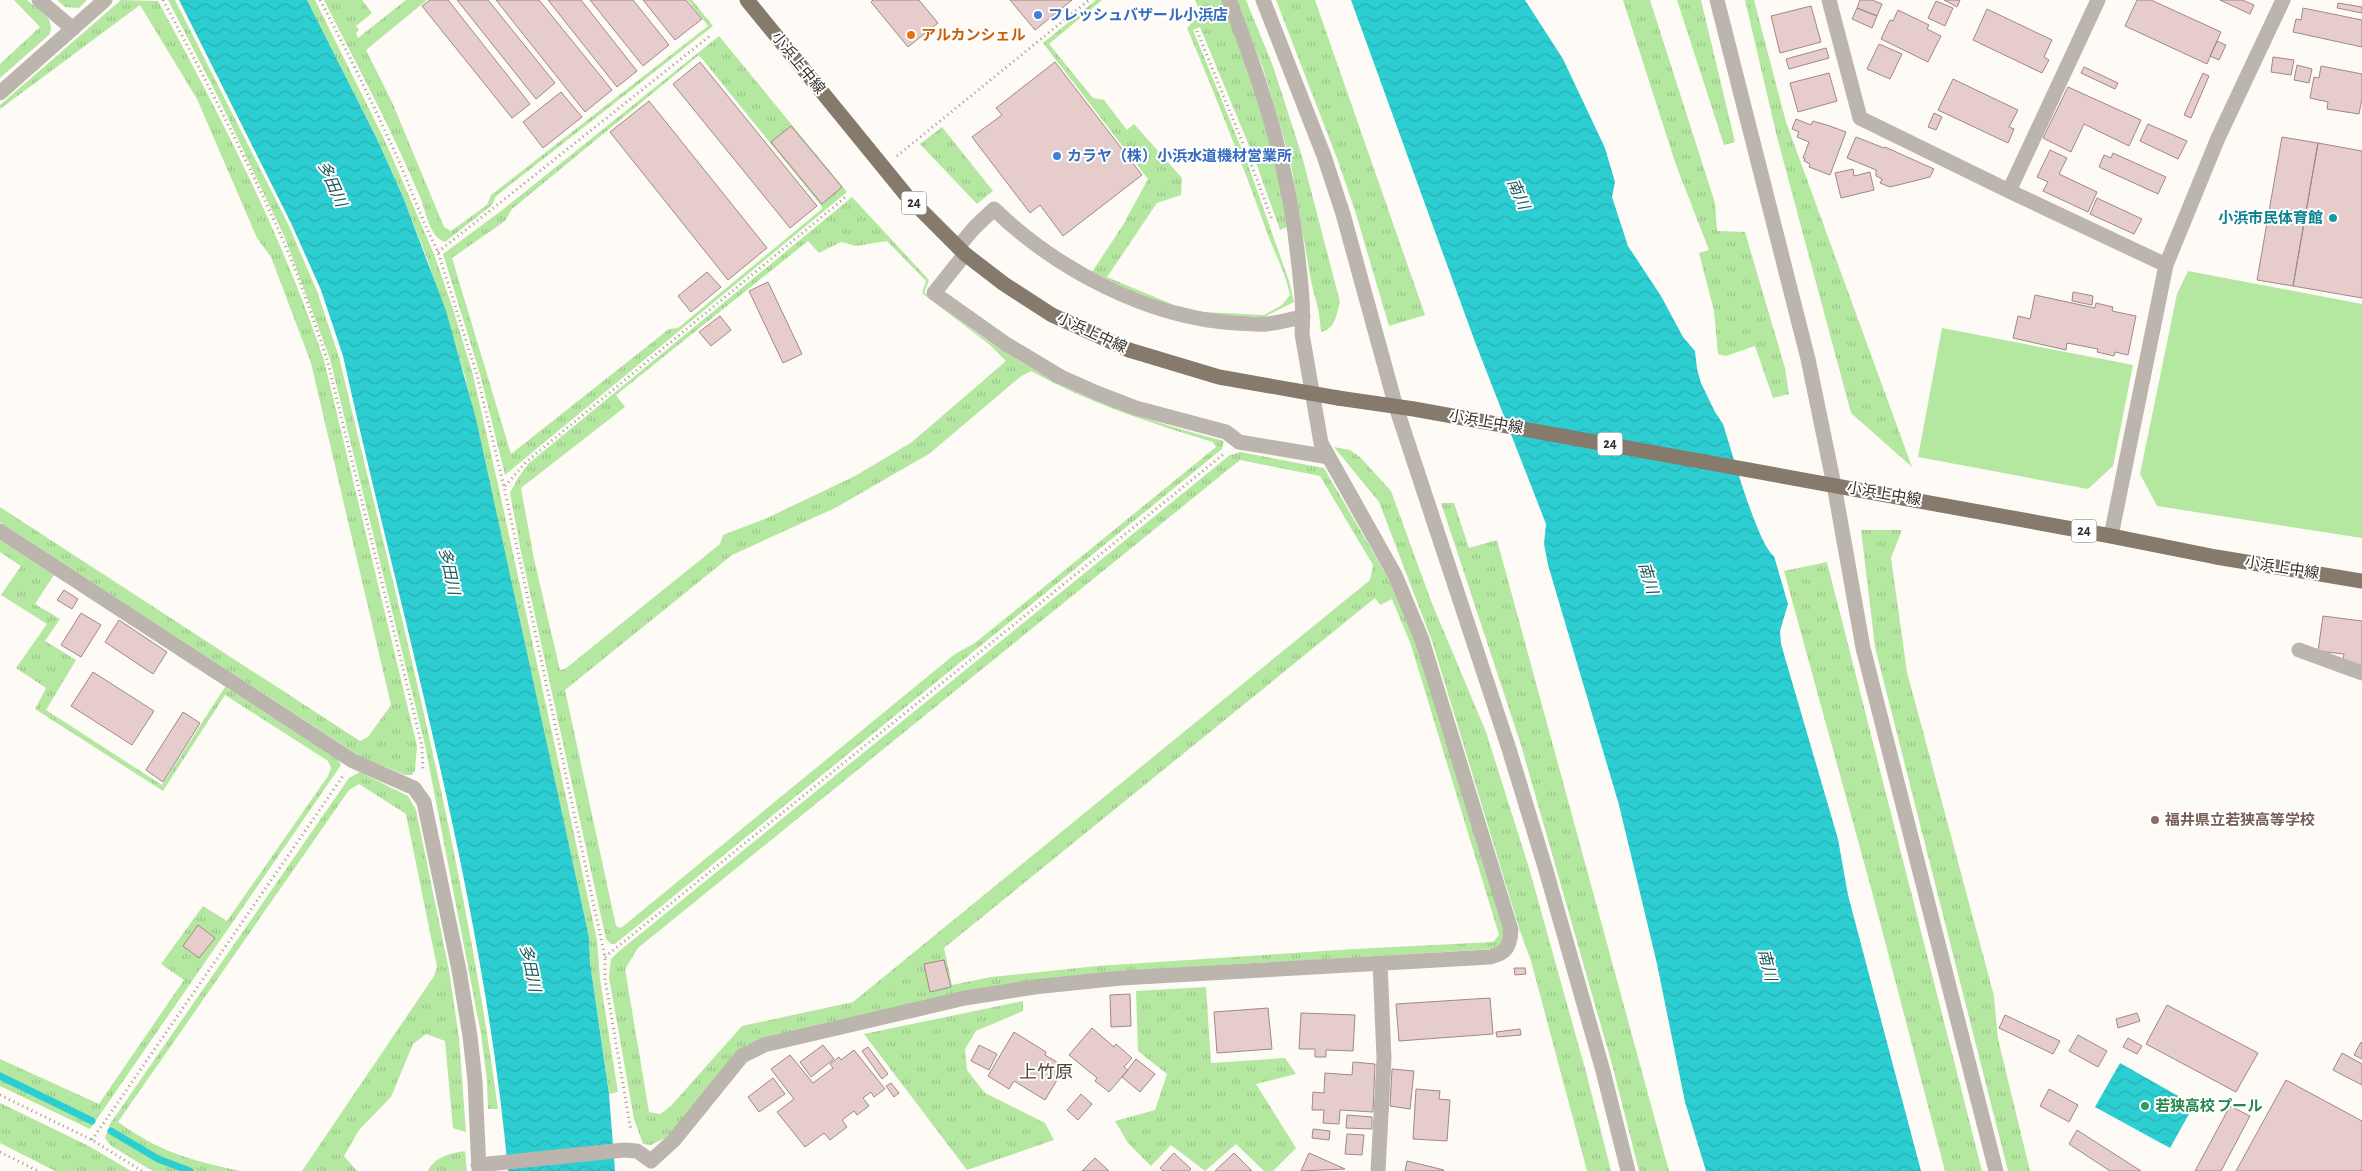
<svg xmlns="http://www.w3.org/2000/svg" width="2362" height="1171" font-family="'Alegreya Sans','Noto Sans JP',sans-serif">
  <style>
    .grass { fill: url(#grass-tufts); fill-rule: evenodd }
    .pitch { fill: #b4e7a0 }
    .water { fill: url(#water-waves) }
    .lines { fill: none; stroke-linecap: round; stroke-linejoin: round }
    .stream { stroke: #2cced2; stroke-width: 7 }
    .building { fill: #e6ccca; stroke: #a08886 }
    .path { stroke: #9b9791; stroke-width: 3; stroke-dasharray: 1 4; stroke-linecap: butt }
    .minor { stroke: #bcb5ad; stroke-width: 15 }
    .major { stroke: #867a6c; stroke-width: 15 }
    .major-bridge { stroke: #867a6c; stroke-width: 15 }
    .shop-dot { fill: #3f7fe0; stroke: #fff; stroke-width: 2 }
    .food-dot { fill: #e8710a; stroke: #fff; stroke-width: 2 }
    .culture-dot { fill: #0f9aa8; stroke: #fff; stroke-width: 2 }
    .education-dot { fill: #8d6e63; stroke: #fff; stroke-width: 2 }
    .leisure-dot { fill: #2e9e5b; stroke: #fff; stroke-width: 2 }
    .labels { text-anchor: middle; dominant-baseline: central; stroke-width: 4; stroke-linejoin: round; paint-order: stroke }
    .shield { fill: #fff; stroke: #716d68; stroke-width: 1 }
    .shield-label { font-size: 14px; font-weight: bold; fill: #342f27 }
    .shop-label { font-size: 15px; font-weight: bold; fill: #366cbe; stroke: #fff; text-anchor: start }
    .food-label { font-size: 15px; font-weight: bold; fill: #c56008; stroke: #fff; text-anchor: start }
    .street-label { font-size: 15px; fill: #342f27; stroke: #fff }
    .culture-label { font-size: 15px; font-weight: bold; fill: #0d838f; stroke: #fff; text-anchor: end }
    .education-label { font-size: 15px; font-weight: bold; fill: #785e54; stroke: #fff; text-anchor: start }
    .leisure-label { font-size: 15px; font-weight: bold; fill: #27864d; stroke: #fff; text-anchor: start }
    .water-label { font-size: 16px; font-style: italic; fill: #1c5a5c; stroke: #fff }
    .quarter-label { font-size: 18px; fill: #514837; stroke: #fff }
  </style>
  <defs>
    <pattern id="grass-tufts" width="24" height="20" patternUnits="userSpaceOnUse" patternTransform="scale(1.25)"><rect width="24" height="20" fill="#b4e7a0"/><path d="M3 7l-1-3M5 7V3M7 7l1-3M15 17l-1-3M17 17v-4M19 17l1-3" fill="none" stroke="#9bc68a"/></pattern>
    <pattern id="water-waves" width="16" height="10" patternUnits="userSpaceOnUse" patternTransform="scale(1.25)"><rect width="16" height="10" fill="#2cced2"/><path d="M0 5q4-4 8 0t8 0" fill="none" stroke="#28b1b4"/></pattern>
  </defs>
  <rect width="100%" height="100%" fill="#fefbf7"/>
  <path class="grass" d="M14,0H27C38,10 57,19 49,35L0,78V64L40,27Z
    M57,0H87L79,8L65,7Z
    M121,0L158,1C222,119 281,233 324,360L417,746L415,770L412,775H405L361,757L0,522V507L360,741L368,737L391,705L311,363L271,257L257,238L197,99L140,5L0,109V105Z
    M168,0H175L288,224L317,291L339,357C398,606 464,855 498,1109H488L487,1081L481,1034L425,745L330,359L285,238L219,99Z
    M307,0H315L386,143L434,254L453,309L473,375L499,489L597,940L600,979L618,1092L609,1094L590,963L589,937L465,376L427,258L403,197L377,139Z
    M324,0H362L372,13L356,26L359,30L356,33L358,38L406,0H427L366,50L392,102L444,227L451,231L487,205L491,195L708,26L688,0H692L713,26L496,196L492,205L445,242C429,237 426,211 420,197C392,130 357,65 324,0Z
    M1096,0H1102L1049,44L1093,98L1104,100L1127,130L1134,124L1182,178L1181,195L1157,203L1107,277L1174,305L1204,312L1264,315L1282,305L1290,295C1285,271 1273,250 1265,227C1241,160 1215,94 1187,28L1201,14L1195,0H1222L1249,71L1275,161L1287,227L1280,230L1255,160L1200,27L1193,30L1247,162L1289,281L1294,302L1264,317L1204,314L1190,312L1132,291L1092,272L1123,225L1148,179L1043,43Z
    M1236,0H1246L1273,66L1302,156L1340,302C1336,316 1336,328 1321,332L1319,313L1311,281L1290,159L1263,68Z
    M1276,0H1315L1425,315L1389,326L1356,214L1338,161Z
    M1623,0H1650L1715,203L1717,231L1745,232L1785,368L1789,394L1773,398L1755,346L1726,356L1718,354L1714,311L1699,253L1709,250L1676,165Z
    M1677,0H1701L1735,142L1724,145Z
    M1745,0H1754L1786,122L1912,467L1851,413L1777,137Z
    M719,36L847,192L505,475L480,374L443,254L501,211ZM699,55L823,208L678,328L669,329L511,454L452,258L505,221L512,209Z
    M942,127L993,191L977,204L920,144Z
    M852,197L929,280L924,293C966,326 1008,357 1056,382C1109,409 1167,426 1224,441L1222,449L615,944H611L606,939L521,552L510,493L518,478L528,464ZM808,241L819,253L841,242L856,246L887,241L926,281L922,293L990,345L1006,361L912,442L855,476L767,518L723,535L720,544L565,669L560,670L534,559L521,488L625,407L616,395ZM1031,371C1089,403 1150,423 1213,442L1216,447L975,643L955,654L621,928L616,926L565,690L732,555L835,508L929,454L1020,377Z
    M1334,447L1350,450L1361,458L1391,491L1431,601L1486,732L1529,868L1586,1072L1611,1171H1587L1531,961L1519,928L1432,641L1379,502Z
    M1240,452L1324,468L1388,578L1415,642L1505,935L1504,941L1495,949L1120,971L763,1039L671,1135L651,1145L643,1144L634,1119L609,977L611,959L618,952L1230,455ZM1240,460L1320,476L1373,565L1370,580L853,1002L742,1026L670,1107L660,1114L649,1112L625,969L638,948ZM1375,598L1380,605L1392,599L1411,645L1499,935L1493,942L1355,949L1097,966L991,977L952,985L944,948Z
    M1441,503H1454L1469,548L1497,540L1669,1171H1639L1613,1068L1521,745Z
    M1861,530H1902L1891,558L1907,672L1994,996L1998,1039L2030,1171H2008L1875,647Z
    M0,540L54,575L35,604L60,619L45,641L76,660L46,710L162,785L225,687L338,760L341,765L90,1129L0,1086V1059L99,1104L184,980L161,964L203,906L227,921L328,776L331,768L328,761L225,695L163,791L35,709L46,688L16,668L47,624L1,595L21,566L0,552Z
    M1827,562L1982,1171H1945L1871,888L1784,571Z
    M360,772L408,796L416,810L449,970L459,1038L466,1132L453,1128L445,1041L426,1034L413,1044L391,1097L359,1130L344,1156L357,1171H302L434,976L437,967L406,814L359,784L349,790L118,1122C160,1152 192,1161 241,1171H154L149,1169L110,1145L105,1138L110,1124L349,778Z
    M1206,987L1211,1063L1285,1058L1296,1074L1256,1084L1296,1148L1273,1171H1264L1236,1144L1205,1171L1171,1145L1151,1166L1128,1143L1115,1121L1155,1110L1167,1074L1138,1051L1136,991Z
    M1023,1001V1011L976,1031L965,1049L967,1070L985,1093L1045,1123L1054,1140L967,1170L864,1034Z
    M0,1103L89,1146L131,1171H55L0,1143Z
    M465,1151L467,1171H428C434,1157 451,1153 465,1151Z"/>
  <path class="pitch" d="M2188,271L2362,304V538L2157,506L2140,474L2177,294Z
    M1942,328L2133,365L2113,466L2088,489L1918,457Z"/>
  <path class="water" d="M179,0H307L377,139L403,197L446,311L476,419L589,937L590,963L609,1094L615,1171H508C483,895 403,626 343,356L321,290L291,223Z
    M1351,0H1525L1563,59L1605,148L1615,182L1612,197L1628,246L1661,296L1683,337L1695,351L1697,369L1701,383L1715,412L1723,424C1731,448 1757,544 1774,556L1788,604L1780,631L1781,644L1838,839L1848,895L1921,1171H1706L1685,1102L1657,964L1619,805L1548,565L1544,544L1546,524L1475,342Z
    M2120,1063L2194,1105L2170,1148L2095,1107Z"/>
  <g class="lines">
    <path class="stream" d="M0,1076L92,1121
      M111,1131L158,1159L190,1171"/>
  </g>
  <path class="building" d="M430,0H448L530,104L512,118L422,6Z
    M457,0H488L555,83L536,99Z
    M496,0H539L612,90L585,112Z
    M548,0H581L637,71L617,87Z
    M590,0H633L669,45L643,66Z
    M643,0H686L702,19L675,40Z
    M873,0H919L938,23L908,47L871,2Z
    M1010,0H1072L1035,30Z
    M1860,0H1872L1882,4L1877,16L1857,8Z
    M1944,0H1960L1957,7Z
    M2137,0H2151L2221,32L2207,64L2125,26Z
    M2220,0H2242L2254,5L2250,14Z
    M1936,1L1953,8L1945,26L1928,18Z
    M2338,3L2362,7V13L2337,8Z
    M1811,6L1821,42L1780,53L1771,16Z
    M1857,8L1877,16L1872,28L1852,19Z
    M2303,8L2362,20V47L2293,32L2296,19L2301,20Z
    M1987,9L2052,40L2044,57L2049,60L2042,73L1973,40Z
    M1898,10L1929,25L1927,29L1941,36L1928,62L1881,39L1890,20L1893,21Z
    M2217,41L2226,45L2219,60L2210,56Z
    M1879,44L1902,54L1890,79L1867,69Z
    M1826,48L1829,58L1789,69L1786,59Z
    M2273,57L2294,60L2291,75L2271,72Z
    M700,62L817,206L790,228L673,84Z
    M1055,62L1142,175L1063,236L1040,205L1030,213L972,137L1002,115L996,108Z
    M2297,65L2312,69L2309,83L2294,80Z
    M2321,66L2362,74V98L2359,114L2327,109L2328,102L2310,98L2314,77L2319,78Z
    M2084,67L2118,83L2115,89L2081,73Z
    M1829,73L1837,101L1798,112L1790,83Z
    M2203,73L2209,76L2191,118L2184,115Z
    M1953,79L2018,110L2009,127L2014,129L2008,143L1938,110Z
    M2068,87L2141,120L2129,146L2084,124L2071,152L2043,138Z
    M561,92L582,117L543,148L523,122Z
    M649,101L767,248L728,280L610,132Z
    M1934,113L1942,117L1936,130L1928,127Z
    M1796,119L1811,125L1813,121L1827,125L1846,132L1830,175L1809,167L1810,164L1804,161L1805,159L1803,158L1809,142L1797,137L1799,132L1792,129Z
    M2148,124L2187,141L2178,159L2140,141Z
    M791,126L842,187L822,204L771,142Z
    M1856,137L1884,148L1885,147L1934,169L1930,177L1890,187L1880,183L1882,179L1876,176V170L1847,158Z
    M2282,137L2318,143L2293,286L2257,280Z
    M2318,143L2362,151V298L2293,286Z
    M2050,150L2067,158L2059,174L2097,192L2088,212L2043,191L2048,182L2037,177Z
    M2113,153L2166,177L2158,194L2099,167L2104,155L2111,158Z
    M1853,169L1854,176L1870,172L1874,190L1841,198L1835,173Z
    M2097,198L2142,219L2134,234L2090,214Z
    M707,272L721,287L691,312L678,296Z
    M768,282L802,354L783,363L749,291Z
    M2073,292L2093,296L2092,305L2072,301Z
    M2035,295L2095,308L2096,303L2113,307L2112,311L2136,316L2128,355L2115,352L2114,356L2097,352L2098,349L2067,343L2066,350L2013,338L2018,316L2030,319Z
    M720,316L731,330L711,346L699,332Z
    M64,590L78,599L72,609L57,600Z
    M81,613L101,625L81,657L61,645Z
    M2323,616L2362,621V666L2343,660L2344,654L2318,651Z
    M119,620L167,652L153,674L105,642Z
    M93,672L154,711L132,745L71,706Z
    M183,712L200,723L163,782L146,770Z
    M198,925L215,938L199,958L183,946Z
    M944,960L951,987L930,992L924,964Z
    M1514,968H1525L1526,974L1515,975Z
    M1130,994L1131,1026L1111,1027L1110,995Z
    M1490,998L1493,1034L1399,1041L1396,1004Z
    M2167,1005L2258,1053L2236,1092L2146,1044Z
    M1268,1008L1272,1049L1217,1053L1214,1012Z
    M1301,1013L1355,1015L1353,1051L1326,1050V1057H1315V1049H1299Z
    M2137,1013L2140,1021L2118,1028L2116,1019Z
    M2005,1015L2060,1041L2053,1054L1999,1028Z
    M1092,1028L1114,1047L1116,1044L1132,1058L1124,1067L1128,1070L1109,1092L1095,1081L1097,1078L1069,1055Z
    M1520,1029L1521,1035L1497,1037L1496,1032Z
    M1014,1032L1046,1052L1045,1055L1065,1067L1045,1100L1014,1081L1009,1089L988,1076Z
    M2078,1035L2107,1051L2098,1067L2069,1051Z
    M2128,1038L2142,1046L2137,1054L2123,1047Z
    M2361,1042L2362,1043V1059L2354,1055Z
    M823,1045L834,1059L811,1077L800,1062Z
    M979,1045L997,1054L989,1070L971,1061Z
    M868,1047L888,1074L882,1079L862,1051Z
    M854,1050L885,1089L874,1097L871,1092L863,1098L869,1106L857,1115L854,1111L842,1120L847,1127L830,1140L824,1133L805,1147L777,1112L794,1099L771,1069L790,1055L813,1083L833,1068L830,1064L839,1057L841,1060Z
    M2342,1053L2362,1064V1085L2333,1070Z
    M1136,1059L1155,1074L1140,1092L1122,1077Z
    M1353,1062L1375,1064L1373,1112L1340,1110L1339,1124L1323,1123L1324,1110H1312L1313,1092L1324,1093L1325,1073L1352,1075Z
    M1392,1069L1414,1071L1410,1109L1390,1106Z
    M773,1078L785,1094L759,1112L748,1097Z
    M2286,1080L2362,1121V1171H2236Z
    M891,1083L899,1093L894,1097L886,1086Z
    M1416,1089L1440,1091L1439,1099L1450,1100L1447,1141L1413,1139Z
    M2049,1089L2078,1105L2069,1122L2040,1106Z
    M1081,1094L1092,1104L1078,1120L1067,1110Z
    M2230,1106L2250,1116L2221,1171H2195Z
    M1347,1115L1372,1117V1129L1346,1128Z
    M1313,1129L1330,1131L1329,1140L1312,1138Z
    M2077,1130L2141,1171H2110L2069,1144Z
    M1347,1134L1364,1135L1362,1155L1345,1154Z
    M1174,1153L1191,1169L1189,1171H1163L1160,1168Z
    M1234,1153L1252,1171H1215Z
    M1309,1153L1345,1169L1301,1171Z
    M1095,1158L1109,1171H1082Z
    M1407,1161L1444,1170L1443,1171H1405Z"/>
  <g class="lines">
    <path class="path" d="M163,0C205,78 246,157 282,238C300,278 313,319 327,359L422,746L423,771
      M320,0C345,47 369,95 391,144C408,179 420,217 438,252L477,375L504,487L605,957V979L631,1131
      M1197,31L1250,161L1272,220
      M897,156L1089,0
      M438,252L711,35
      M505,486L526,462L847,196
      M605,957L1225,453
      M0,1095L92,1140L142,1171
      M92,1140L343,776
      M0,1152L38,1171"/>
    <path class="minor" d="M39,0L73,29
      M1263,0L1324,156L1343,214L1396,407L1509,749L1545,867L1603,1071L1628,1171
      M1717,0L1808,359L1834,485L1863,648L1996,1171
      M1829,0L1860,118L2009,191L2166,265
      M0,93L105,0
      M2009,191L2098,0
      M958,247L975,227L994,209C1056,269 1148,318 1235,323C1245,323 1256,325 1266,324C1278,323 1291,319 1303,317
      M965,254L934,293L1006,344L1061,377L1097,393L1136,408L1226,432L1239,442L1329,457
      M0,531L353,761L414,788L424,802L459,970L470,1036L475,1081L479,1171
      M2111,536L2166,265L2218,138L2283,0
      M2299,650L2362,673
      M478,1165L624,1150L637,1151L651,1161L674,1140L742,1056L764,1045L965,998L1034,987L1121,978L1490,957C1506,953 1510,947 1511,930L1422,640L1395,575L1321,443L1302,334C1304,309 1301,284 1298,258C1289,168 1262,84 1229,0
      M1378,1171L1384,1058L1380,963"/>
    <path class="major" d="M747,0L906,195L965,254L1004,284L1052,315L1129,350
      M1338,398L1414,409L2111,536L2216,557L2362,581"/>
    <path class="major-bridge" d="M1129,350L1219,377L1338,398"/>
  </g>
  <g class="shop-dot">
    <circle cx="1038" cy="15" r="5"/>
    <circle cx="1057" cy="156" r="5"/>
  </g>
  <circle class="food-dot" cx="911" cy="35" r="5"/>
  <circle class="culture-dot" cx="2333" cy="218" r="5"/>
  <circle class="education-dot" cx="2155" cy="820" r="5"/>
  <circle class="leisure-dot" cx="2145" cy="1106" r="5"/>
  <g class="labels">
    <g class="shield">
      <rect x="901.5" y="191.5" width="25" height="23" rx="4"/>
      <rect x="1597.5" y="432.5" width="25" height="23" rx="4"/>
      <rect x="2071.5" y="519.5" width="25" height="23" rx="4"/>
    </g>
    <g class="shield-label">
      <text x="914" y="203">24</text>
      <text x="1610" y="444">24</text>
      <text x="2084" y="531">24</text>
    </g>
    <g class="shop-label">
      <text x="1048" y="15">フレッシュバザール小浜店</text>
      <text x="1067" y="156">カラヤ（株）小浜水道機材営業所</text>
    </g>
    <g class="food-label">
      <text x="921" y="35">アルカンシェル</text>
    </g>
    <g class="street-label">
      <text transform="translate(798 63) rotate(51)">小浜上中線</text>
      <text transform="translate(1092 333) rotate(25)">小浜上中線</text>
      <text transform="translate(1486 422) rotate(10)">小浜上中線</text>
      <text transform="translate(1884 494) rotate(10)">小浜上中線</text>
      <text transform="translate(2282 568) rotate(9)">小浜上中線</text>
    </g>
    <g class="culture-label">
      <text x="2323" y="218">小浜市民体育館</text>
    </g>
    <g class="education-label">
      <text x="2165" y="820">福井県立若狭高等学校</text>
    </g>
    <g class="leisure-label">
      <text x="2155" y="1106">若狭高校 プール</text>
    </g>
    <g class="water-label">
      <text transform="translate(332 184) rotate(66)">多田川</text>
      <text transform="translate(1518 194) rotate(66)">南川</text>
      <text transform="translate(449 571) rotate(78)">多田川</text>
      <text transform="translate(1648 578) rotate(73)">南川</text>
      <text transform="translate(1767 965) rotate(76)">南川</text>
      <text transform="translate(530 968) rotate(78)">多田川</text>
    </g>
    <g class="quarter-label">
      <text x="1046" y="1073">上竹原</text>
    </g>
  </g>
</svg>
